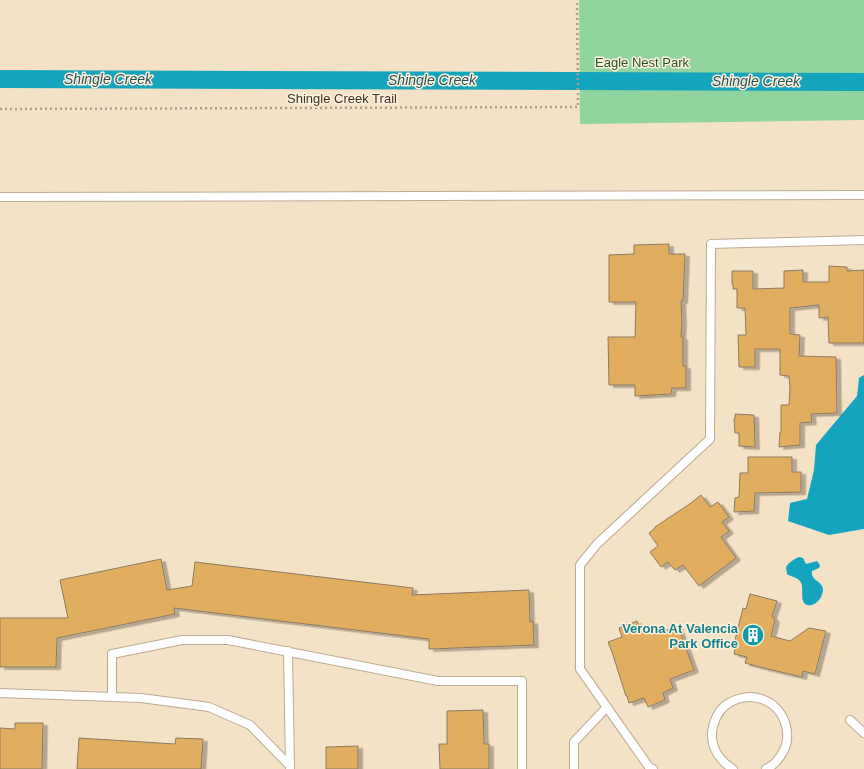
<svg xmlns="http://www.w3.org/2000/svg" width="864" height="769" font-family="Arial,sans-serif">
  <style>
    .green { fill: #90d59f }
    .water { fill: #15a4be }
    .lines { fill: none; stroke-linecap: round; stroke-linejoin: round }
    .canal { stroke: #15a4be; stroke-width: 18 }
    .building { fill: #e1ae5f; stroke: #8b7a62; filter: url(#shadow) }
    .lane-casing { stroke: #bcaa91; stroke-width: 10 }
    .path { stroke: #ac9e8a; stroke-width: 2.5; stroke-dasharray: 2 3; stroke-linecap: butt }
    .lane { stroke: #fff; stroke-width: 8 }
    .labels { text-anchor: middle; stroke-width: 3; stroke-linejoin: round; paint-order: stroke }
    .park-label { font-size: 13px; fill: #215730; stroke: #fff0da }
    .street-label { font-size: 13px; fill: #3b342a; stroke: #fff0da }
    .culture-label { font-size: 13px; font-weight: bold; fill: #0d838f; stroke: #fff0da; text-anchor: end }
    .water-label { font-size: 14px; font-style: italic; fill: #1d525d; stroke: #fff0da }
  </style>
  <defs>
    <filter id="shadow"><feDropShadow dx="4.5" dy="2.5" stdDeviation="0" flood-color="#0004"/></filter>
  </defs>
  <rect width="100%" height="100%" fill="#f4e2c7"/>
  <!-- green -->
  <path class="green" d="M579 0H864V120L580 124Z"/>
  <!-- water -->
  <path class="water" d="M864 375V529L829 535 788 521 790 503 807 499 814 470 816 445 857 396 859 378Z
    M799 557 803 558 806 564 817 561 820 565 819 568 812 571C810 581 824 581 823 591 822 594 821 598 819 600 817 602 815 604 812 605 796 607 806 588 800 581 797 577 791 577 787 574L786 567C789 562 794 559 799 557Z"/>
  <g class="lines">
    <!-- canal -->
    <path class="canal" d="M0 79 864 82"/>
  </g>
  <!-- building -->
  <path class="building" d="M669 244V254H685L683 301H681L682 322 681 337H683V366H686V388H672L671 394 635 396V385H609L608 337H635L636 302H609V255L634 254V245Z
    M829 266 847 267V271L864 270V343H829L828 317 819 318V305L790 308V334L800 335 799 356 836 357 837 413 811 414 812 422 800 423V445L779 447 780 432H781V405H789L790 389 789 376 780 375V349H755V367H739L738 335H746L745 308H737V289H733V284H732V271H753V289L784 288V271L803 270V282H829Z
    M735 414 754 415 755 447 739 446V433H735L734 419H735Z
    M748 457H792V472H801V492L755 493 754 511 734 512 735 498 739 497 740 473H748Z
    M701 495 710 507 718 502 729 517 722 522 729 531 721 537 736 558 699 586 683 565 675 570 668 562 661 567 650 552 658 546 649 533 655 528V527L691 503Z
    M161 559 167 590 192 586 195 562 413 588 412 595 529 590 530 622 533 621 534 645 429 649V639L174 608 175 614 57 638 56 667H0V618H68L60 580Z
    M750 594 777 601 772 616 775 620 771 636 790 641 809 628 826 631 815 674 803 671 802 677 768 669 745 663 747 657 734 654 737 641 735 640 743 608 746 609Z
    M637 621 640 629 651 626 654 635 678 626 694 670 670 679 673 688 663 693 665 700 648 707 644 698 629 703 627 696H626L612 652 608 642 622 637 619 628Z
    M483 710 484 744H489V769H440L439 744H447V711Z
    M15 723H43L42 769H0V728L15 729Z
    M79 738 175 744 176 738 203 739 201 769H77Z
    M358 746V769H326V747Z"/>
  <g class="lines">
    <!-- lane casing -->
    <g class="lane-casing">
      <path id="lane" d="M0 197 864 195
        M288 651 290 768
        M0 693 141 698 209 707 250 725 290 766
        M112 697V654L182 640H228L438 681H522V769
        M850 720 864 733
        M574 769V742L607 707
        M653 769 649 767 580 669V565L597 544 710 439 711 244 864 240
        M733 769C719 760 711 749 712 732 713 722 718 711 726 705 748 689 779 698 786 726 788 734 788 742 784 750 780 758 775 765 766 769"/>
    </g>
    <!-- path -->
    <path class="path" d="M0 109 578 107 577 0"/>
    <!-- lane -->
    <use href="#lane" class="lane"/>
  </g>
  <!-- icons -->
  <defs>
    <g id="building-disc" transform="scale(1.15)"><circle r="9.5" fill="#0f9aa8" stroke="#fff0da"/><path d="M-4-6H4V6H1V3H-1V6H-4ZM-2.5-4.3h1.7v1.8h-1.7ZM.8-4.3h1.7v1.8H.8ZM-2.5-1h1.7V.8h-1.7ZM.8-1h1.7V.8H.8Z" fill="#fff"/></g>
  </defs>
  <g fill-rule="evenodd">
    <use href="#building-disc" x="753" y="635"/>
  </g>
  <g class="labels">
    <!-- park labels -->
    <g class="park-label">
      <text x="642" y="67">Eagle Nest Park</text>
    </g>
    <!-- street labels -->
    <g class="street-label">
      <text x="342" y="103">Shingle Creek Trail</text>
    </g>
    <!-- culture labels -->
    <g class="culture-label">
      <text x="738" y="633">Verona At Valencia<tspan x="738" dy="15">Park Office</tspan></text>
    </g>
    <!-- water labels -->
    <g class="water-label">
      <text x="108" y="84">Shingle Creek</text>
      <text x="432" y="85">Shingle Creek</text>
      <text x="756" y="86">Shingle Creek</text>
    </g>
  </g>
</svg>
